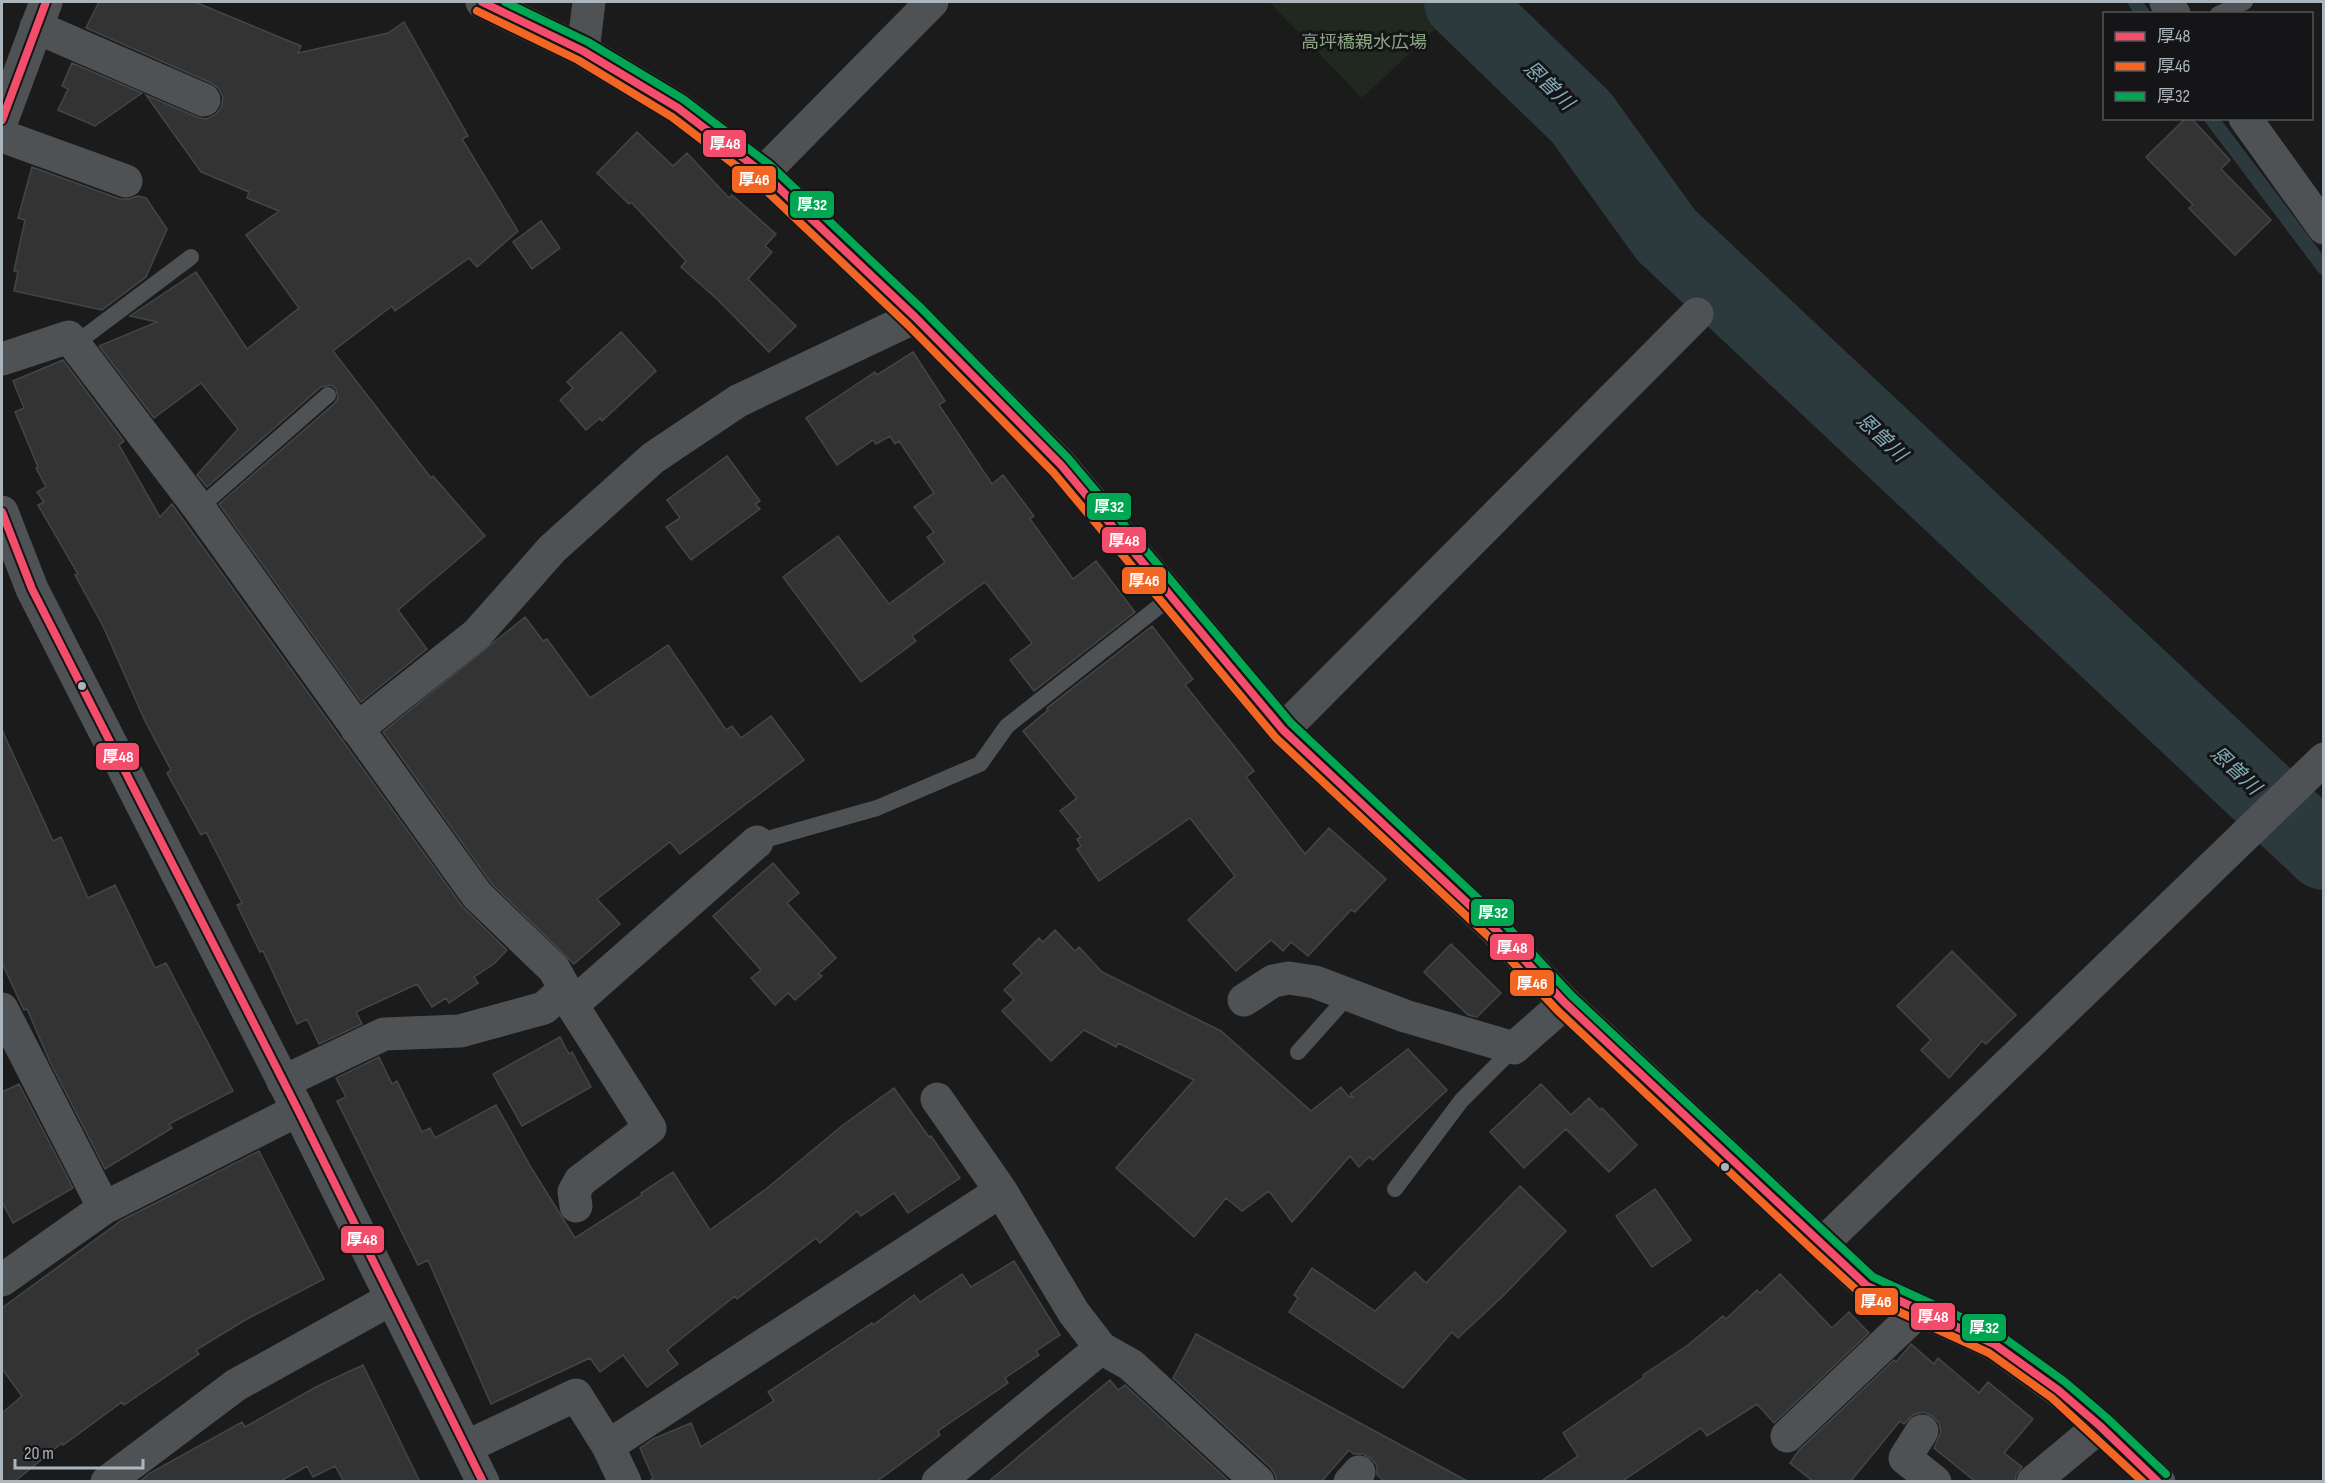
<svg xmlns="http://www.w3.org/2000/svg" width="2325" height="1483" font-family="'Sofia Sans Condensed','Noto Sans JP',sans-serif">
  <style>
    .green { fill: #212820 }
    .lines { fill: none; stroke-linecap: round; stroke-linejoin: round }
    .stream { stroke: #2d3a3d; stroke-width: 14 }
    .river { stroke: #2d3a3d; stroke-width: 76 }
    .building { fill: #333; stroke: #434647; stroke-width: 1.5 }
    .service { stroke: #4f5254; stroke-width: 16 }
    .minor { stroke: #4f5254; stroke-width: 33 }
    .tertiary { stroke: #4f5254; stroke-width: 33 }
    .bus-1-casing { stroke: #151517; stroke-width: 12 }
    .bus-2-casing { stroke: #151517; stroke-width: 12 }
    .bus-3-casing { stroke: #151517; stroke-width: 12 }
    .bus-1 { stroke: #f44d6c; stroke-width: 8 }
    .bus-2 { stroke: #f26522; stroke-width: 8 }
    .bus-3 { stroke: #00a651; stroke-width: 8 }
    .bus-dot { fill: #acb5bb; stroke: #151517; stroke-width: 2 }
    .labels { text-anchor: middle; stroke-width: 6; stroke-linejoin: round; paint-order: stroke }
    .park-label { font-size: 18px; fill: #8aa683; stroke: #151517 }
    .water-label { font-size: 20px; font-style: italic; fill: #84abb6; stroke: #151517 }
    .line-badge { stroke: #151517; stroke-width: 2 }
    .badge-label { font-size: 16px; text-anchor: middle; font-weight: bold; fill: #fff }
  </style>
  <rect width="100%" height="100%" fill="#1b1b1b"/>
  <!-- green -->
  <path class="green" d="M1269 2H1464L1362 98Z"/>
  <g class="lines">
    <!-- stream -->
    <path class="stream" d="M2135 2 2143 14
      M2211 118 2324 268"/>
    <!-- river -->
    <path class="river" d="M1462 2 1581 117 1666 235 2324 852"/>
  </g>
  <!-- building -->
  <path class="building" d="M99 2H195L301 46 298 53 388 33 404 22 468 136 462 139 518 231 477 267 469 258 395 311 392 306 333 351 431 478 433 476 485 536 398 610 427 649 361 702 219 504 335 403 338 398 336 389 331 385 321 387 207 487 197 475 238 429 201 383 154 418 99 346 157 322 130 316 196 272 247 349 299 308 246 235 279 211 247 198 249 192 201 172 146 95 197 117 206 119 215 115 221 108 223 98 219 89 211 83 86 28Z
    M72 63 142 93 95 126 58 110 68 89 62 86Z
    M2186 118H2191L2230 160 2221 169 2271 220 2235 255 2189 208 2193 205 2146 157Z
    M637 132 673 166 687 153 729 198 732 195 776 234 765 246 772 252 748 279 796 326 769 352 718 300 681 267 686 261 631 202 629 204 597 173Z
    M32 167 120 199H129L138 196 146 198 167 229 146 277 102 310 14 291 18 272 14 271 25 220 18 218Z
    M541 221 560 248 532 269 513 242Z
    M621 332 656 371 602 421 600 418 586 430 560 400 573 388 567 382Z
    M913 352 945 401 939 405 992 484 1003 475 1034 516 1030 519 1073 579 1096 561 1135 612 1034 691 1010 660 1032 643 985 582 912 636 916 641 861 682 783 577 838 536 889 604 945 562 927 537 934 532 914 507 934 493 899 441 895 444 890 436 876 444 873 440 837 465 806 418 875 372 877 375Z
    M63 360 124 441 119 445 160 517 172 504 462 906 507 950 495 963 474 977 478 983 449 1003 446 998 432 1007 417 984 356 1012 362 1024 319 1044 307 1019 297 1024 263 951 260 952 237 905 242 903 206 832 201 835 167 773 171 770 145 721 103 626 75 575 78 574 38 505 44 502 37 492 46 487 36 468 38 467 15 412 24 408 13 381Z
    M727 456 760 501 755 504 760 509 691 560 666 527 680 518 667 500Z
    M525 617 543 641 547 639 590 698 668 645 726 730 732 726 741 738 771 716 804 760 680 854 670 842 597 899 620 924 574 964 491 883 383 732Z
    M1152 626 1193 679 1185 685 1254 771 1246 777 1305 854 1329 828 1386 879 1355 912 1351 910 1308 956 1291 942 1283 951 1271 940 1236 971 1188 920 1235 876 1190 818 1099 881 1077 849 1081 846 1077 839 1081 837 1060 811 1077 798 1023 731 1048 710 1047 708Z
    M2 730 53 841 61 837 88 898 115 885 155 968 166 963 233 1091 169 1124 172 1128 105 1169 50 1062 27 1009 24 1010 2 963Z
    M773 863 799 893 787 903 836 958 818 974 822 976 795 1000 788 993 775 1005 751 978 761 970 713 916Z
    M1055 930 1075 951 1079 947 1102 972 1221 1031 1311 1111 1341 1087 1348 1096 1354 1098 1350 1094 1408 1049 1447 1090 1373 1160 1369 1157 1359 1167 1350 1156 1292 1222 1269 1191 1242 1211 1226 1198 1194 1237 1116 1168 1194 1080 1118 1043 1116 1047 1084 1030 1051 1061 1002 1011 1014 1000 1004 990 1022 973 1013 964 1039 938 1043 942Z
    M1451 944 1501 993 1477 1017 1468 1015 1424 972Z
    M1952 951 2016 1015 1986 1044 1982 1041 1949 1078 1921 1050 1931 1040 1897 1006Z
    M560 1037 569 1054 572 1052 591 1087 522 1126 493 1074Z
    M379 1057 392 1084 397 1081 422 1132 430 1128 435 1138 496 1105 532 1169 575 1238 642 1195 641 1193 673 1172 710 1230 766 1189 843 1125 894 1088 929 1137 931 1136 960 1178 908 1213 894 1193 861 1216 857 1211 820 1243 816 1238 737 1299 735 1296 667 1350 678 1364 647 1387 623 1355 600 1372 590 1358 491 1404 428 1260 418 1265 337 1101 346 1097 336 1078Z
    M19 1084 73 1188 13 1223 2 1202V1092Z
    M1541 1084 1571 1115 1589 1098 1600 1110 1602 1108 1637 1145 1609 1172 1566 1129 1524 1168 1490 1132Z
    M259 1151 324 1279 245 1320 196 1350 199 1354 124 1405 122 1402 63 1445 62 1443 14 1482H2V1413L22 1396 2 1369V1308L122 1220Z
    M1520 1186 1566 1231 1503 1296 1458 1338 1452 1332 1403 1388 1289 1312 1298 1298 1294 1295 1312 1268 1375 1311 1415 1272 1426 1283Z
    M1655 1189 1691 1240 1652 1267 1616 1216Z
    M1014 1261 1060 1335 1036 1351 1039 1355 1005 1378 1008 1383 938 1431 940 1435 876 1482H648L653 1478 640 1448 653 1439 691 1423 701 1447 774 1401 768 1392 872 1323 873 1325 914 1295 920 1302 962 1274 971 1287Z
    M1780 1274 1832 1328 1849 1312 1869 1333 1774 1423 1757 1404 1707 1436 1701 1428 1621 1482H1540L1578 1456 1563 1433 1644 1377 1643 1375 1688 1345 1723 1316 1726 1319 1757 1290 1760 1293Z
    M1196 1334 1369 1428 1469 1482H1385L1377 1475V1466L1372 1459 1363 1454H1354L1349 1450 1321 1482H1276V1476L1271 1468 1173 1378Z
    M1911 1344 1934 1364 1938 1358 1979 1393 1988 1382 2033 1419 2004 1453 2022 1467 2016 1475 2015 1482H1976L1934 1448 1941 1432 1939 1423 1932 1416 1923 1412 1913 1415 1904 1424 1900 1421 1850 1482H1814L1790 1463 1799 1450 1894 1360 1896 1362Z
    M363 1365 420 1482H344L335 1466 313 1477 307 1466 279 1482H139L150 1473 242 1422 245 1427 318 1386Z
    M1110 1380 1118 1390 1125 1385 1230 1482H988Z"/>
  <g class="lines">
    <!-- service -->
    <path class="service" d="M2218 14 2245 2
      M75 344 191 257
      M199 508 328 395
      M757 842 877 808 980 764 1007 726 1171 597
      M1298 1052 1348 996
      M1395 1189 1461 1101 1514 1048"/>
    <!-- minor -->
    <path class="minor" d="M36 27 204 100
      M583 51 589 2
      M2 136 126 181
      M763 173 932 2
      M2 359 69 337 199 508 477 895 554 969 565 989 544 1008 460 1031 384 1034 283 1082
      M357 729 477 634 552 549 653 458 738 401 915 317
      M1283 730 1697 314
      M565 989 572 1005 650 1128 580 1181 574 1192 576 1206
      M1244 1000 1273 981 1289 978 1315 982 1405 1016 1514 1048 1565 1003
      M572 1005 757 842
      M2 1009 104 1208
      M937 1099 1001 1191 1074 1313 1101 1348 1131 1365 1258 1482
      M2 1280 104 1208 298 1110
      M1922 1431 1905 1458 1935 1482
      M1787 1436 1920 1310
      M608 1446 1001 1191
      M466 1447 576 1395 608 1446 625 1482
      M107 1482 236 1385 391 1299
      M938 1482 1101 1348
      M1350 1482 1359 1472
      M2033 1482 2100 1426"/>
    <!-- tertiary -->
    <path class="tertiary" d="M482 2 583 51 678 108 763 173 915 317 1061 465 1283 730 1496 930 1565 1003 1822 1244 1867 1286 1994 1344 2058 1390 2100 1426 2159 1482
      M2166 2 2174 14
      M2245 118 2324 228
      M2 120 46 2
      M2 512 32 589 298 1110 483 1482
      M1822 1244 2324 759"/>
    <!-- bus-1 casing -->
    <g class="bus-1-casing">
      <path id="bus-1" d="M482 2 583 51 678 108 763 173 915 317 1061 465 1283 730 1496 930 1565 1003 1822 1244 1867 1286 1994 1344 2058 1390 2100 1426 2158 1482
        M2 120 46 2
        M2 512 32 589 298 1110 483 1482"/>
    </g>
    <!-- bus-2 casing -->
    <g class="bus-2-casing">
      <path id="bus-2" d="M477 11 578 60 672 117 756 181 908 325 1053 472 1276 738 1489 937 1558 1011 1815 1252 1862 1295 1989 1353 2052 1398 2143 1482"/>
    </g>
    <!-- bus-3 casing -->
    <g class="bus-3-casing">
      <path id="bus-3" d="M505 2 588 42 683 99 770 165 922 309 1068 458 1291 723 1503 922 1572 996 1829 1236 1873 1277 2000 1335 2065 1382 2107 1418 2166 1474"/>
    </g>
    <!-- bus-1 -->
    <use href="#bus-1" class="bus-1"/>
    <!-- bus-2 -->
    <use href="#bus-2" class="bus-2"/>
    <!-- bus-3 -->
    <use href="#bus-3" class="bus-3"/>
  </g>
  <!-- markers -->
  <g class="bus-dot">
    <circle cx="82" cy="686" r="5"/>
    <circle cx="1725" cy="1167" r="5"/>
  </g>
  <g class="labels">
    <!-- park labels -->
    <g class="park-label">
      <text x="1364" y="48">高坪橋親水広場</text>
    </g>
    <!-- water labels -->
    <g class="water-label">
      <text transform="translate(1549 85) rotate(44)" y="7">恩曽川</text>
      <text transform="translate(1882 437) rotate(43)" y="7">恩曽川</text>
      <text transform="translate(2236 770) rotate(43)" y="7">恩曽川</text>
    </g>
  </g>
  <g class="line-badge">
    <rect x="702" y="129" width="45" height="29" rx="6" fill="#f44d6c"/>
    <rect x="731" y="165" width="46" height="29" rx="6" fill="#f26522"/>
    <rect x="789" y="190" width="46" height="29" rx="6" fill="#00a651"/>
    <rect x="1086" y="492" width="46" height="29" rx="6" fill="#00a651"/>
    <rect x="1101" y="526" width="46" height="28" rx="6" fill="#f44d6c"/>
    <rect x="1121" y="566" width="46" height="29" rx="6" fill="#f26522"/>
    <rect x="95" y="742" width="45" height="29" rx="6" fill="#f44d6c"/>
    <rect x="1470" y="898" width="45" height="29" rx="6" fill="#00a651"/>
    <rect x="1489" y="933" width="46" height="28" rx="6" fill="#f44d6c"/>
    <rect x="1509" y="969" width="46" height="28" rx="6" fill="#f26522"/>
    <rect x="340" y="1225" width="45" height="29" rx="6" fill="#f44d6c"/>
    <rect x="1854" y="1287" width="45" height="29" rx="6" fill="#f26522"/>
    <rect x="1910" y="1302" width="46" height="29" rx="6" fill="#f44d6c"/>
    <rect x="1961" y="1313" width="46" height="29" rx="6" fill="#00a651"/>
  </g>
  <g class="badge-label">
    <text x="725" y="149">厚48</text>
    <text x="754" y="185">厚46</text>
    <text x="812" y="210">厚32</text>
    <text x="1109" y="512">厚32</text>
    <text x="1124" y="546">厚48</text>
    <text x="1144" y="586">厚46</text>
    <text x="118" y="762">厚48</text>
    <text x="1493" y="918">厚32</text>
    <text x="1512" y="953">厚48</text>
    <text x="1532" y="989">厚46</text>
    <text x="362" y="1245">厚48</text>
    <text x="1876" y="1307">厚46</text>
    <text x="1933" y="1322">厚48</text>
    <text x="1984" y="1333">厚32</text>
  </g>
  <!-- border -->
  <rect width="2325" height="1483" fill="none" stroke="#acb5bb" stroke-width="6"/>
  <!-- legend -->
  <rect x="2103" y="12" width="210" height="108" fill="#151517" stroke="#515559" stroke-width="1.5"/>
  <rect x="2115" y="32" width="30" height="9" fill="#f44d6c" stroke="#515559" stroke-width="1.5"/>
  <text x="2157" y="42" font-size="18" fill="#acb5bb">厚48</text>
  <rect x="2115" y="62" width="30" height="9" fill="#f26522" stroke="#515559" stroke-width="1.5"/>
  <text x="2157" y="72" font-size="18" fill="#acb5bb">厚46</text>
  <rect x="2115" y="92" width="30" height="9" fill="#00a651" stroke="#515559" stroke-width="1.5"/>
  <text x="2157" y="102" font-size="18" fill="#acb5bb">厚32</text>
  <!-- scale -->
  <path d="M15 1459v9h128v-9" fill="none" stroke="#acb5bb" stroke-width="3"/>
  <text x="24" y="1459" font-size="18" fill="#acb5bb" stroke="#151517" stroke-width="4.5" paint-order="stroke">20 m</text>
</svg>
